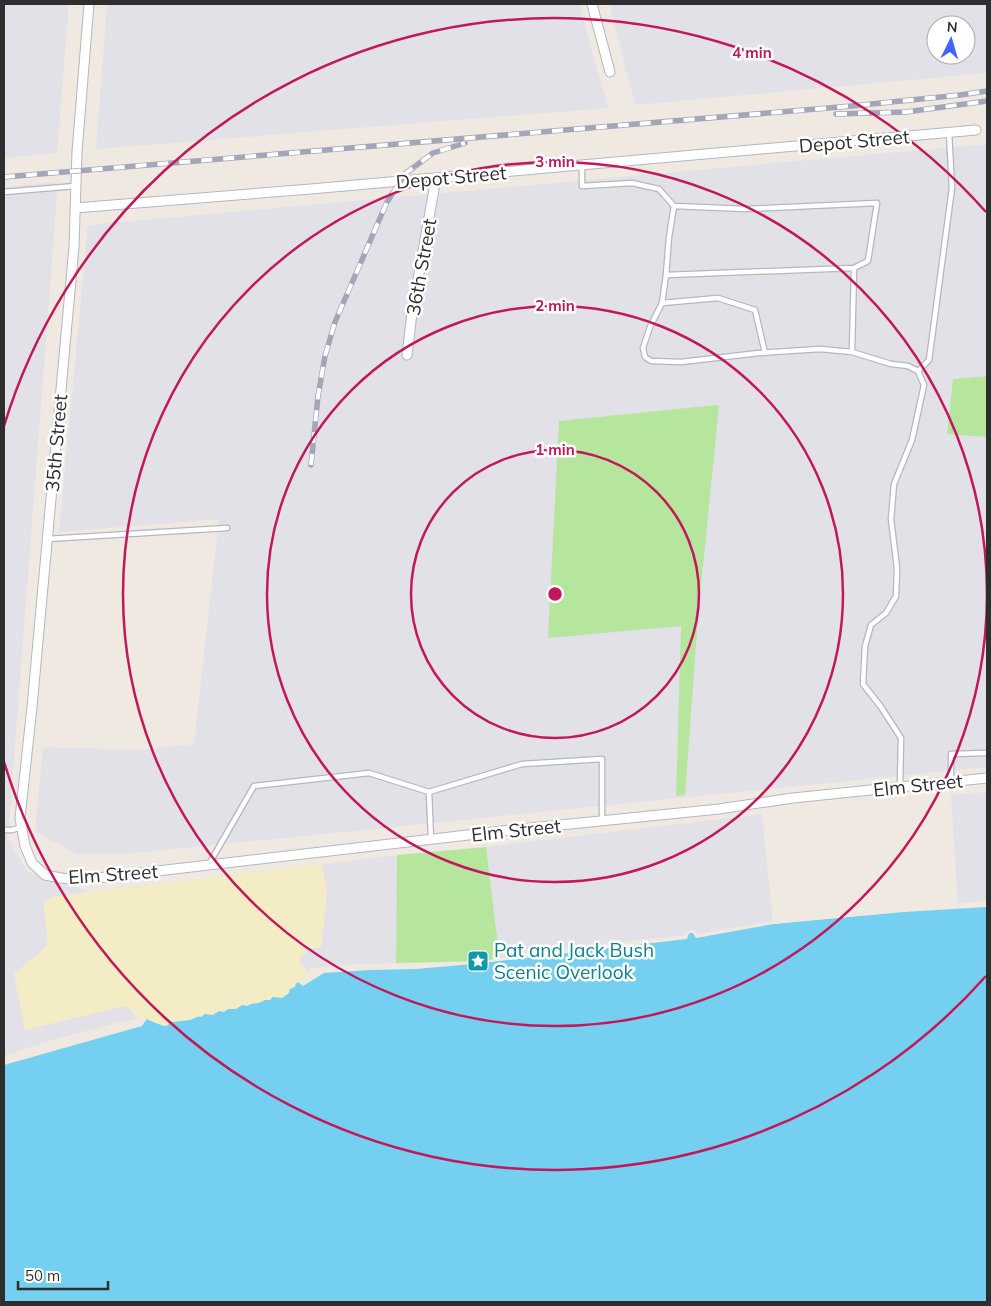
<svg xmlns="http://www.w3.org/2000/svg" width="991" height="1306" font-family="Mulish,sans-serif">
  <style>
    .industrial { fill: #e3e1e8; fill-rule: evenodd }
    .green { fill: #b6e59e }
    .sand { fill: #f3ecc5 }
    .water { fill: #75cff0 }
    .pier { fill: #efe9e1 }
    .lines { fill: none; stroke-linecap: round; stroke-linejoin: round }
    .service-casing { stroke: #b4b7c1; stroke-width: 7 }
    .minor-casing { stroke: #b4b7c1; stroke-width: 11 }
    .service { stroke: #fff; stroke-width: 4.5 }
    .minor { stroke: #fff; stroke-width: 9 }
    .rail-casing { stroke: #a3a6b8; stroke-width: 5.5 }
    .rail { stroke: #fff; stroke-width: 4; stroke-dasharray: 11; stroke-linecap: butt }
    .ring { fill: none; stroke: #c2185b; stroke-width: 2.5 }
    .labels { text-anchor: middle; stroke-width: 5; stroke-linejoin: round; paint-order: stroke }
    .street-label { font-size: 19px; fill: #2e2e2e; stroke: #fff }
    .culture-label { font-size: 19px; fill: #0d838f; stroke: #fff; text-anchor: start }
    .centre { fill: #c2185b; stroke: #fff; stroke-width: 2.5 }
    .ring-label { font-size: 15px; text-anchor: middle; font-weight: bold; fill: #c2185b; stroke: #fff; stroke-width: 5; stroke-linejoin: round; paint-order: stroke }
  </style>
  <rect width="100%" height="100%" fill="#efe9e1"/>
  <!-- industrial -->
  <path class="industrial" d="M4 4H69L57 153 4 158Z
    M107 4H579L608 108 96 149Z
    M609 4H987V73L635 105ZM936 25H966V55H936Z
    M987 144V376L953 379 947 434 987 437V767L135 853 76 854 35 831 43 747 137 750 194 744 219 519 59 532 88 225Z
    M58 182 8 838 16 853 28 872 91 892 397 855 396 966 303 980 4 1058V187Z
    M987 792V903L958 907 951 795Z
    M762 814 773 924 688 937 567 950 500 961 486 847Z"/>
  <!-- green -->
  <path class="green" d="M987 376V437L947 434 953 379Z
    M716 405 719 406 699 606 685 795 676 796 681 626 548 638 559 421Z
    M486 847 500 961 470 964 396 966 397 855Z"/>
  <!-- sand -->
  <path class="sand" d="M322 864 327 893 321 948H308L300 958V963L306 969C306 972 306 977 303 980 302 982 283 998 282 998 279 999 276 998 273 997L270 1000H265L259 1004 251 1003 247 1006 242 1005 236 1009H228C223 1013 212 1016 205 1014L201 1017C195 1016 195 1019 190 1020 185 1021 178 1021 173 1022 170 1023 168 1025 166 1026 163 1026 160 1024 157 1023 151 1020 144 1019 136 1017L132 1011 124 1006 25 1030 14 974 48 945 44 904 52 897 91 892Z"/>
  <!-- water -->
  <path class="water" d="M987 903V1302H4V1058L117 1025 147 1019C150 1021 162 1026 166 1026 168 1025 170 1023 173 1022 178 1021 185 1021 190 1020 195 1019 195 1016 201 1017L205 1014 213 1015 219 1011 224 1012 228 1009H236L242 1005 247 1006C253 1002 257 1005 265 1000H270L273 997 282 998 289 993 290 989 295 987 296 983C303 983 308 975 312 970L482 963 567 950 687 937 689 933H693L695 936 773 924Z"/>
  <!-- pier -->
  <path class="pier" d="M987 900V907L904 912 773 924 696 938 693 933H689L687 939 473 964 416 969 370 970 324 973 303 986 299 983 303 980 306 974 312 968 359 964 482 961 567 948 686 935V932L688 931 694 930 697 934 773 921 958 904Z
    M139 1018 147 1019 142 1026 4 1065V1056L51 1040 117 1023Z"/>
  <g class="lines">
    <!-- service casing -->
    <g class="service-casing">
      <path id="service" d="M582 165V186L632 183 659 189 674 206 669 237 666 275 662 303 650 327 643 348 645 357 651 361 681 362 759 353 820 349 852 352 891 364 908 366 918 371 924 385 912 440 894 484 891 519 897 568 896 596 886 613 871 625 865 646 863 684 881 707 901 738 900 787
        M4 192 75 186
        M674 206 746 209 877 203 868 261 854 268
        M666 275 854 268 852 352
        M662 303 718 298 755 310 765 353
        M918 371 929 360 952 188 949 132
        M47 539 227 528
        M951 781V754L987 753
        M429 792 431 839
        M4 830H12L22 827
        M209 864 254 786 369 773 429 792 522 764 602 759V821"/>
    </g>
    <!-- minor casing -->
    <g class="minor-casing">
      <path id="minor" d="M89 4 77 152 74 247 32 707 20 818 25 846 32 863 45 875 61 878 80 880 511 830 719 809 793 798 987 778
        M592 4 610 72
        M75 208 311 189 976 130
        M407 355 412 313 436 178"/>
    </g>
    <!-- service -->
    <use href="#service" class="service"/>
    <!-- minor -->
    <use href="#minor" class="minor"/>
    <!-- rail casing -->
    <g class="rail-casing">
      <path id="rail" d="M836 114 906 112 987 101
        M4 177 852 106 960 95 987 91
        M311 465 318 396 325 356 335 322 387 202 406 173 433 153 465 143"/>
    </g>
    <!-- rail -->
    <use href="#rail" class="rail"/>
  </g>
  <!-- distance rings -->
  <g class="ring">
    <circle cx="555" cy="594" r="144"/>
    <circle cx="555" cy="594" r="288"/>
    <circle cx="555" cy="594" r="432"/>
    <path d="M986 976A576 576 0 0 1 4 762M4 426A576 576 0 0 1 986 212"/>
  </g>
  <!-- icons -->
  <defs>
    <g id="sight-square" transform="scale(1.125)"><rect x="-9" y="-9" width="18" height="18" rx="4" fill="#0f9aa8" stroke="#fff"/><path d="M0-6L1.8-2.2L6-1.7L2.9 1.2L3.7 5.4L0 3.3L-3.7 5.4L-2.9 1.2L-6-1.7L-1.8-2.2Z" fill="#fff"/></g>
  </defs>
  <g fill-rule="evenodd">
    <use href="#sight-square" x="478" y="961"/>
  </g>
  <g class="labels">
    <!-- street labels -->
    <g class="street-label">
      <text transform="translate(854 141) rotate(-5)" y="7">Depot Street</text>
      <text transform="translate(451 177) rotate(-5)" y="7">Depot Street</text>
      <text transform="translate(421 267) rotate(-80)" y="7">36th Street</text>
      <text transform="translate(56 443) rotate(-85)" y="7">35th Street</text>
      <text transform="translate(918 785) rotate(-6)" y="7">Elm Street</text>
      <text transform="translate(516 830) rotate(-6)" y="7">Elm Street</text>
      <text transform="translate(113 874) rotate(-4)" y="7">Elm Street</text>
    </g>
    <!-- culture labels -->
    <g class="culture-label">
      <text x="494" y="957">Pat and Jack Bush<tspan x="494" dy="22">Scenic Overlook</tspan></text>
    </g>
  </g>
  <circle cx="555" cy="594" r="8" class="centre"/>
  <g class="ring-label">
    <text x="752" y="58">4 min</text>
    <text x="555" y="167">3 min</text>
    <text x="555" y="311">2 min</text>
    <text x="555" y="455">1 min</text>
  </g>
  <!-- border -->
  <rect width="991" height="1306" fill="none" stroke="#2e2e2e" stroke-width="10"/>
  <!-- north arrow -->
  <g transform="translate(951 40) rotate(5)"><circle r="24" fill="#ffffff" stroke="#ababab"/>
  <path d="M0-4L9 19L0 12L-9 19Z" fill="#4264fb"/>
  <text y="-8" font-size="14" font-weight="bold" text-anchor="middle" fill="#2e2e2e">N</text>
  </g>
  <!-- scale -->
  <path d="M18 1281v8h90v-8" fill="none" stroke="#2e2e2e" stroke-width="2.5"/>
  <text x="25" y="1281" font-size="15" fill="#2e2e2e" stroke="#ffffff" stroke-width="4" paint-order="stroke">50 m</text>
</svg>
